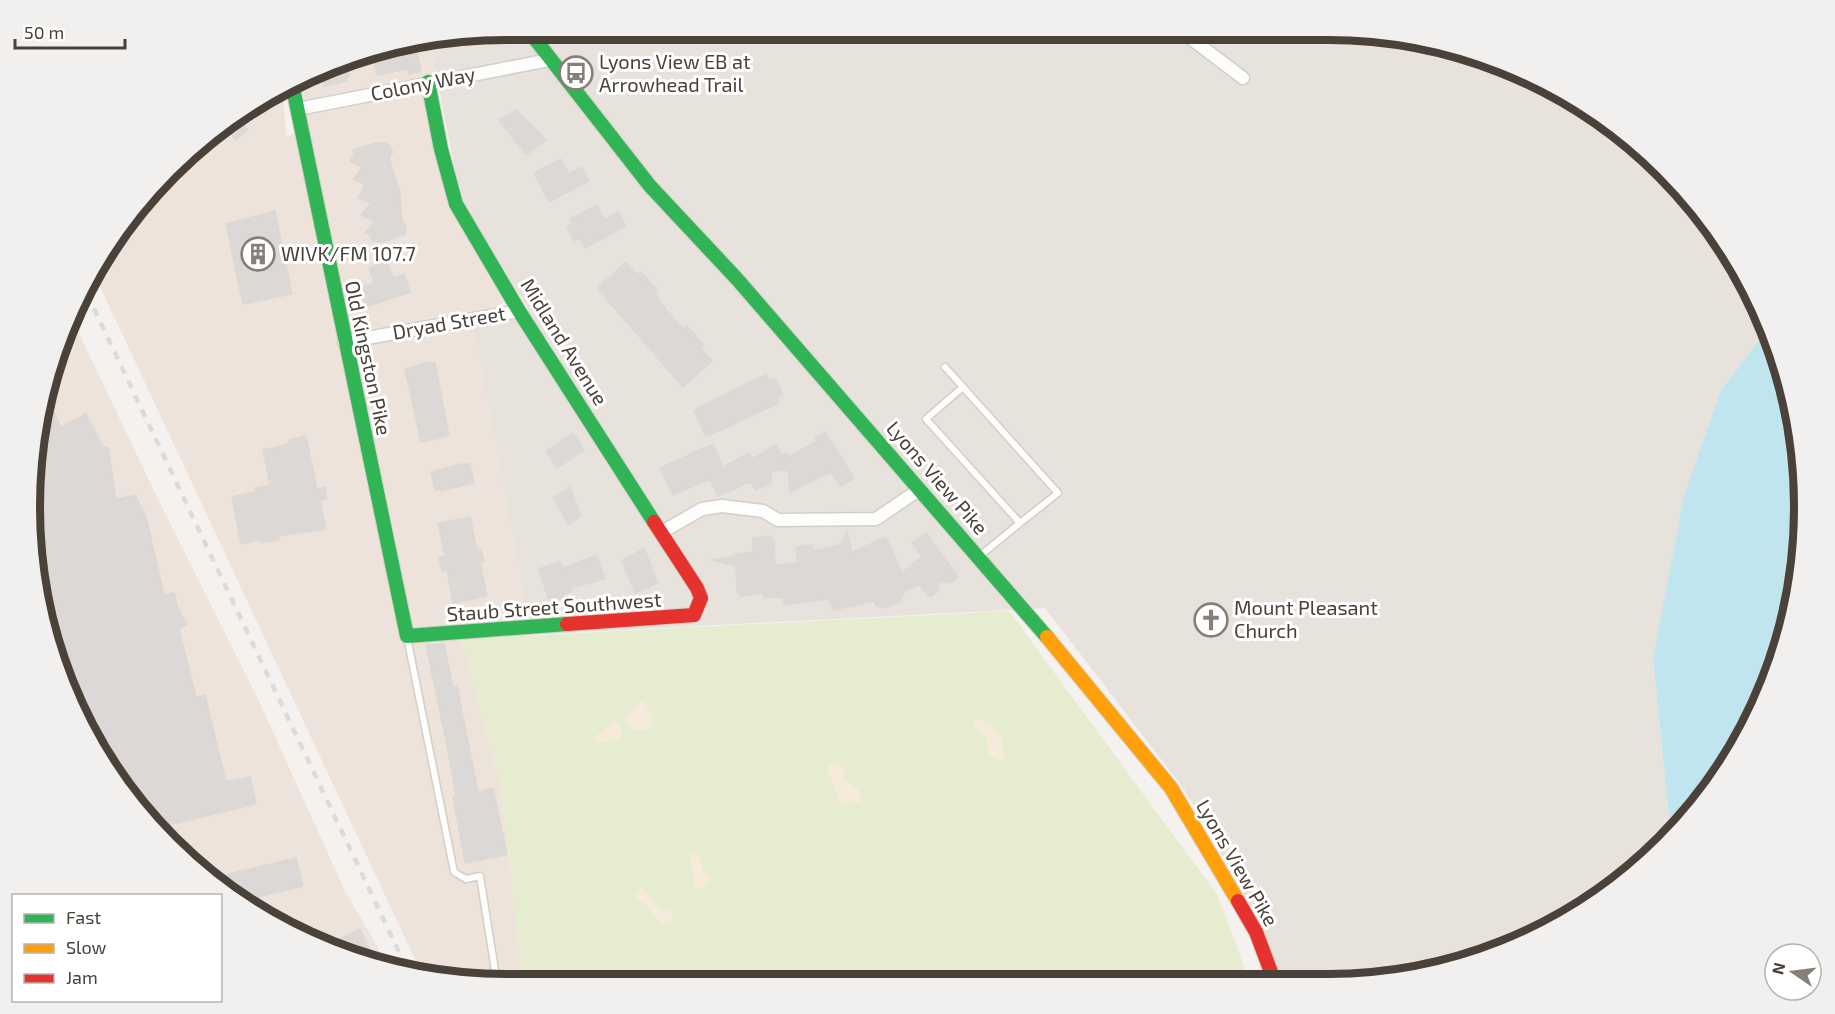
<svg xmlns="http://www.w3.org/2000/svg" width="1835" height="1014" font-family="'Exo 2',sans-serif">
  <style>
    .residential { fill: #e7e2dc }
    .commercial { fill: #eee3db }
    .green { fill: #e6ecd0 }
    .sand { fill: #f6ebda }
    .water { fill: #c1e5ef }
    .building { fill: #dcd8d5; stroke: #dcd8d4; stroke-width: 1.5 }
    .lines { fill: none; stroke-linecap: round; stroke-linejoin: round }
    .lane-casing { stroke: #d2cecb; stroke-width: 9 }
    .street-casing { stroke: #d2cecb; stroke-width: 15 }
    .fast-casing { stroke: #d4cec6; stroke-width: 16 }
    .slow-casing { stroke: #d4cec6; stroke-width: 16 }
    .jam-casing { stroke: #d4cec6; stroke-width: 16 }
    .lane { stroke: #fdfdfc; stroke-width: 6 }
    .street { stroke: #fdfdfc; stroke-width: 12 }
    .fast { stroke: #30b455; stroke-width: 14 }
    .slow { stroke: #ff9f0a; stroke-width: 14 }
    .jam { stroke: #e5322d; stroke-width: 14 }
    .rail { stroke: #dbdbda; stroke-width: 4.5; stroke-dasharray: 8 8; stroke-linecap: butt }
    .labels { text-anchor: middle; stroke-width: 6; stroke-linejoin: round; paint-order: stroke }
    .poi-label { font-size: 20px; fill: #4a4139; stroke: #fff; text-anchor: start }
    .street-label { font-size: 20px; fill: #4a4139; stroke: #fff }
    .rim { fill: none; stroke: #4a4139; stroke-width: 8 }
  </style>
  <rect width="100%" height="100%" fill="#f4f1ee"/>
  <!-- residential -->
  <path class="residential" d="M507 30 1359 31 1452 46 1567 94 1643 149 1707 217 1756 296 1768 329 1721 390 1653 658 1671 837 1593 904 1482 959 1390 980H1280L1228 866 1184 789 1045 608 545 634V625L535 624 527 615 473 327 503 320H516L529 310 467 210 457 180 430 43Z"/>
  <!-- commercial -->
  <path class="commercial" d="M430 43 436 74 419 78 433 141 503 302 493 310 473 315V327L527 615V635L462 639 501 787 523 983H476L421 972 95 276 111 242 217 128 283 93 286 137 309 126 301 83 354 55Z
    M74 323 158 499 259 701 344 889 388 965 354 959 268 920 148 821 66 689 31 538 46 383Z"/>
  <!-- green -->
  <path class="green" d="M1009 611 1218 896 1249 980 523 983 501 787 462 639Z"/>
  <!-- sand -->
  <path class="sand" d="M643 700 655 724 646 730 631 731 624 718Z
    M974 718 992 724 1002 741 1005 760H998L989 755 986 738 973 725Z
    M615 721 622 728 620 739 607 742 595 741 593 738Z
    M838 760 845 773 844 780C852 785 864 789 860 802L844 804 840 802 827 768Z
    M692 853 699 855 704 871 711 878 707 885 696 889 693 886 694 874 689 858Z
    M642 887 662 911H673L670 922 661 923 645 904 636 898 635 893Z"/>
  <!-- water -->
  <path class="water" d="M1768 329 1789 384 1804 476 1801 570 1780 661 1741 746 1671 837 1653 658 1684 496 1721 390Z"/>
  <!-- building -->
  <path class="building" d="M396 48 398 55 417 51 421 71 409 74 407 69 377 75 373 52Z
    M346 60 349 77H346L347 81 324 86 322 72Z
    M516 110 546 140 526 155 499 120Z
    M237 117 248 130 236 140 224 124Z
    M375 143H387L393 152 389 157 400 193 402 220 406 227 405 234 384 242 372 241 371 236 365 233 375 222 361 215 371 203 358 198 365 185 354 179 362 167 350 161 354 155 353 150Z
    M561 159 569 174 582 167 589 181 549 202 534 173Z
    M597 205 604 220 618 212 626 226 585 248 580 238 574 241 567 227 572 224 570 219Z
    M275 211 292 294 243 304 226 224Z
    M387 261 393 278 404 274 410 292 366 307 359 288 374 283 369 268Z
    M626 262 638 275 641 272 658 291 655 294 665 308 683 329 687 326 704 345 701 348 712 361 683 387 597 288Z
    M428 362 435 363 449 436 421 442 405 369Z
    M766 374 769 381 774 378 779 386 782 395 777 398 779 403 706 437 694 410Z
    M45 394 61 427 86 414 103 447 108 448 116 499 135 495 146 517 164 595 174 593 178 609 187 624 179 630 196 697 205 695 226 782 250 777 256 804 156 828 148 821 81 714 34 512Z
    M825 432 854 478 840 487 831 472 790 492 788 470 771 471V482L756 490 751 482 718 496 710 479 673 495 660 468 713 444 723 467 749 453 752 459 776 445 782 456 787 453 789 457 817 441 815 438Z
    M573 433 584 450 557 468 546 451Z
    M306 436 317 489 325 487 327 499 320 501 326 529 278 536 279 540 261 543V540L241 544 232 497 256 492 255 488 270 485 263 450 289 444V440Z
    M461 464H470L474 483 441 491V489L435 490 431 472Z
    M570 487 581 516 569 524 553 498Z
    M470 517 477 550 481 549 484 562H480L487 596 453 603 447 570 442 571 439 557 445 556 438 523Z
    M847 532 852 552 886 537 902 573 922 556 912 543 926 533 958 577 951 582H939L937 592 932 596 927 595 919 584 905 591 900 602 886 608 876 606 874 601 833 610 830 600 826 599 784 605 783 597 765 598 761 593 741 596 737 592 736 566 712 560 735 556V554L753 552V538L770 536 774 539 775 565 798 563 796 547 813 545 814 551 840 545Z
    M644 548 658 583 635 593 622 561Z
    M596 555 605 579 571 588 572 591 563 595 564 597 552 602 548 598 539 569 559 562 563 568Z
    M444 644 453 687 457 686 478 792 493 788 507 855 465 863 453 797 456 796 447 745 426 645Z
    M296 858 303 886 244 900 216 877Z
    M360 929 376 963 354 959 326 946Z"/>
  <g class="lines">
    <!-- lane casing -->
    <g class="lane-casing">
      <path id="lane" d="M945 367 1058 493 1020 523 926 419 963 387
        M981 555 1020 523
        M407 637 454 872 466 879 480 876 497 983"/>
    </g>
    <!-- street casing -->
    <g class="street-casing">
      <path id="street" d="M1181 31 1243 78
        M298 109 549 60
        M344 342 519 311
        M662 532 702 509 722 506 763 511 778 520 876 519 920 489"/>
    </g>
    <!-- fast casing -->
    <g class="fast-casing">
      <path id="fast" d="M528 30 650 186 737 279 1047 637
        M428 82 441 149 456 204 519 311 654 522
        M293 88 407 636 567 624"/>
    </g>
    <!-- slow casing -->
    <g class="slow-casing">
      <path id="slow" d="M1047 637 1171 788 1238 901"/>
    </g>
    <!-- jam casing -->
    <g class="jam-casing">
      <path id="jam" d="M567 624 694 615 701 598 697 588 654 522
        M1238 901 1256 932 1274 980"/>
    </g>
    <!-- lane -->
    <use href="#lane" class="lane"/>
    <!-- street -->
    <use href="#street" class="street"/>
    <!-- fast -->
    <use href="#fast" class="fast"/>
    <!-- slow -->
    <use href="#slow" class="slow"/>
    <!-- jam -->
    <use href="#jam" class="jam"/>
    <!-- rail -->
    <path class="rail" d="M87 294 407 969"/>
  </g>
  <!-- icons -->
  <defs>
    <g id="bus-ring" transform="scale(1.725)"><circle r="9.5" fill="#fff" stroke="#867f78" stroke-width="1.5"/><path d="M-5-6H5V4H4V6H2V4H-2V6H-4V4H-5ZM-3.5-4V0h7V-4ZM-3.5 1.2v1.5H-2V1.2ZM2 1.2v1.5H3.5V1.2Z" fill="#867f78"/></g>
    <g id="building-ring" transform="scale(1.725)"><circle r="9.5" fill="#fff" stroke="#867f78" stroke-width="1.5"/><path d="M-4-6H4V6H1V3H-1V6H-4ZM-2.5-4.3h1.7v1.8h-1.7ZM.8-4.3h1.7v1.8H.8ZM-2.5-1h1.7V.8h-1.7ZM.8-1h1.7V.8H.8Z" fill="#867f78"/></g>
    <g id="church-ring" transform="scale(1.725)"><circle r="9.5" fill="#fff" stroke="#867f78" stroke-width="1.5"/><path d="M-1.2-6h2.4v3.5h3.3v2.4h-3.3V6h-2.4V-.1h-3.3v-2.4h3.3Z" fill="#867f78"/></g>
  </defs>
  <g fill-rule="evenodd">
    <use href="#bus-ring" x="576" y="73"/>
    <use href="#building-ring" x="258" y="254"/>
    <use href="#church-ring" x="1211" y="620"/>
  </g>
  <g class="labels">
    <!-- poi labels -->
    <g class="poi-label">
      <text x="599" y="69">Lyons View EB at<tspan x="599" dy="23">Arrowhead Trail</tspan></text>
      <text x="281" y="261">WIVK/FM 107.7</text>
      <text x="1234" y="615">Mount Pleasant<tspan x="1234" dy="23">Church</tspan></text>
    </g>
    <!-- street labels -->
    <g class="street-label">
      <text transform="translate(423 84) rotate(-11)" y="7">Colony Way</text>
      <text transform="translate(449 323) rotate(-10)" y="7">Dryad Street</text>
      <text transform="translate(564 342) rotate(58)" y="7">Midland Avenue</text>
      <text transform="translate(368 358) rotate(78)" y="7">Old Kingston Pike</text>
      <text transform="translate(937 478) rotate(49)" y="7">Lyons View Pike</text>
      <text transform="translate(554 607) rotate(-4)" y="7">Staub Street Southwest</text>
      <text transform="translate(1237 863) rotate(60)" y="7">Lyons View Pike</text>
    </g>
  </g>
  <!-- crop -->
  <path d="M0 0H1835V1014H0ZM506 40H1328A466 466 0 0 1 1794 506V508A466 466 0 0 1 1328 974H506A466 466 0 0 1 40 508V506A466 466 0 0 1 506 40Z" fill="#f1f0ef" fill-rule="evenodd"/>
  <path class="rim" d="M506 40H1328A466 466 0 0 1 1794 506V508A466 466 0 0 1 1328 974H506A466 466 0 0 1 40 508V506A466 466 0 0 1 506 40Z"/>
  <!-- legend -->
  <rect x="12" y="894" width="210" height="108" fill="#ffffff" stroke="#b7b3b0" stroke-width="1.5"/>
  <rect x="24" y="914" width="30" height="9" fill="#30b455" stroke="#b7b3b0" stroke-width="1.5"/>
  <text x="66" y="924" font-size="18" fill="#4a4139">Fast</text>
  <rect x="24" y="944" width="30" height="9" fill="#ff9f0a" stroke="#b7b3b0" stroke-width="1.5"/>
  <text x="66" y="954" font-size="18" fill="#4a4139">Slow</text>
  <rect x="24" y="974" width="30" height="9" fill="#e5322d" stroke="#b7b3b0" stroke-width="1.5"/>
  <text x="66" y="984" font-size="18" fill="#4a4139">Jam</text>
  <!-- north arrow -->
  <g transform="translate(1793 972) rotate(284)"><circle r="28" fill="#ffffff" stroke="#b7b3b0" stroke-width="1.5"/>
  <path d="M0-4.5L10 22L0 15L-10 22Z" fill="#867f78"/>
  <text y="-9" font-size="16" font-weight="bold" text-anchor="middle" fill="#4a4139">N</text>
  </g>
  <!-- scale -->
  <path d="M15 39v9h110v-9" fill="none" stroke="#4a4139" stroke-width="3"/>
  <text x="24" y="39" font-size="18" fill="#4a4139" stroke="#ffffff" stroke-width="4.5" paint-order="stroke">50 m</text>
</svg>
